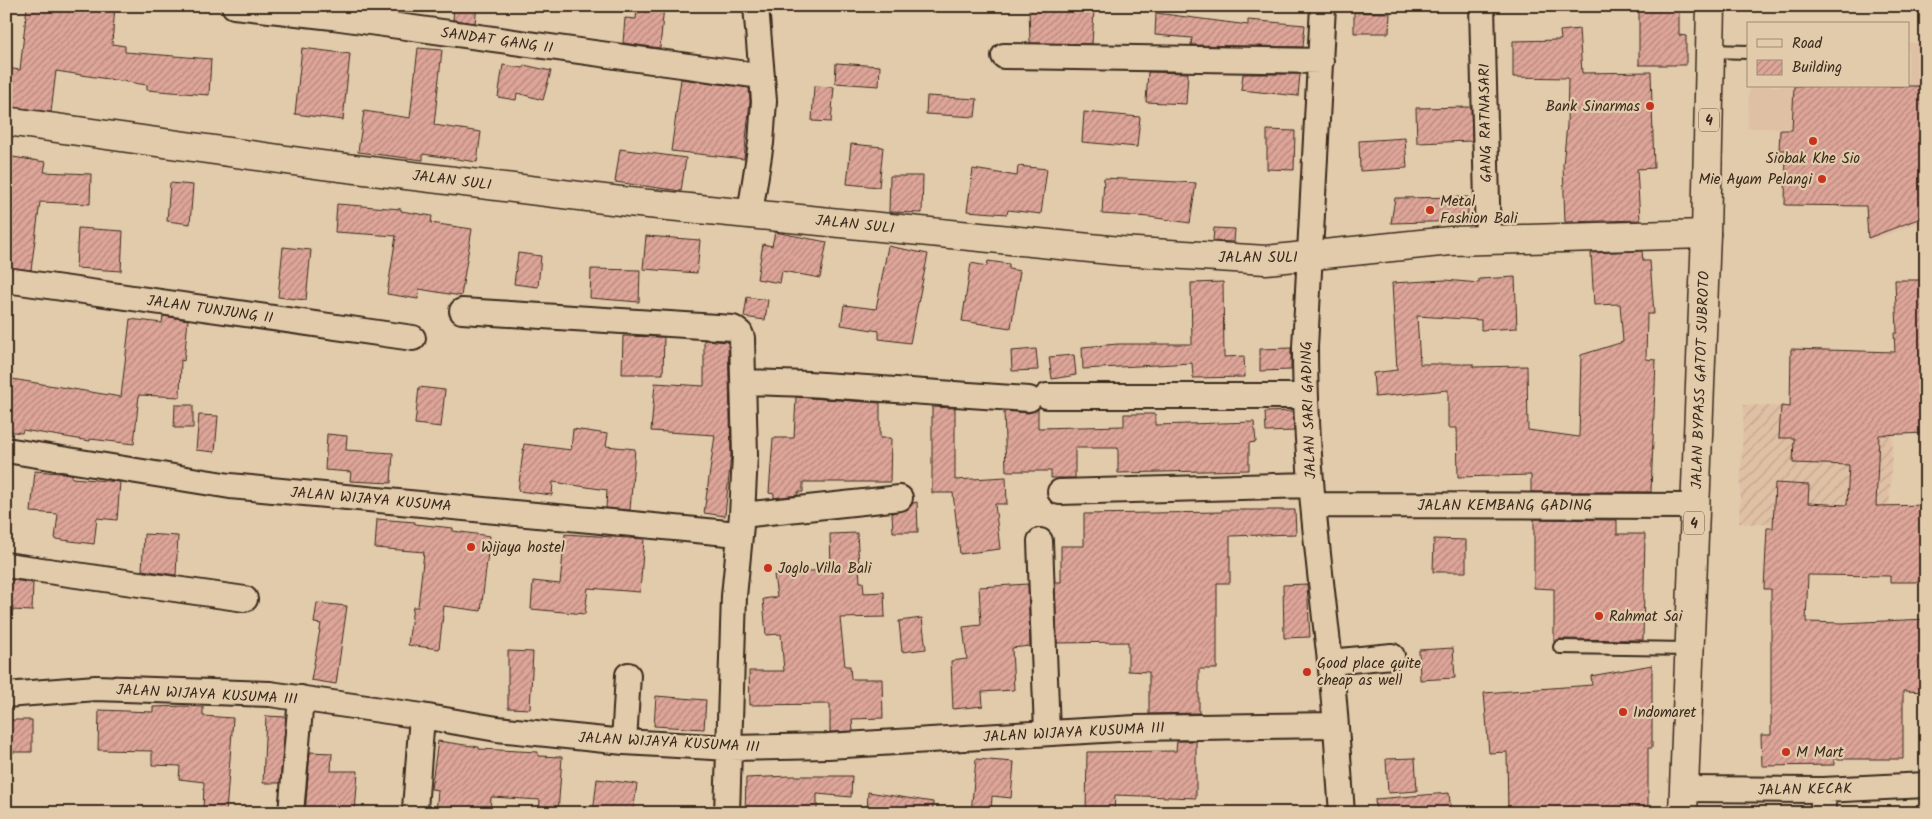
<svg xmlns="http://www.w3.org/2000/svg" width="1932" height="819" font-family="Kalam,sans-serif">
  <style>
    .built { fill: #e0c0a5 }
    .industrial { fill: url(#industrial-furrows) }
    .building { fill: url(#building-hatch); stroke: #3b2a1e }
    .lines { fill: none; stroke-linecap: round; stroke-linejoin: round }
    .lane-casing { stroke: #3b2a1e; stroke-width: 16 }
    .street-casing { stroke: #3b2a1e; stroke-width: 28 }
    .secondary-casing { stroke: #3b2a1e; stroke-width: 31 }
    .highway-casing { stroke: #3b2a1e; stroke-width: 31 }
    .lane { stroke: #e1cbaa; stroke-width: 12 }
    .street { stroke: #e1cbaa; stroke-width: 24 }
    .secondary { stroke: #e1cbaa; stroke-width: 28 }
    .highway { stroke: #e1cbaa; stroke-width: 28 }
    .poi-dot { fill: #c8321e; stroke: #e1cbaa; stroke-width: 2 }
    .labels { text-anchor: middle; stroke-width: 4.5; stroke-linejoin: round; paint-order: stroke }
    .shield { fill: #e1cbaa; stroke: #6d5a48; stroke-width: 1 }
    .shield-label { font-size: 14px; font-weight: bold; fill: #3b2a1e }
    .street-label { font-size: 15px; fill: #3b2a1e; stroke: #e1cbaa }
    .poi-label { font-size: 15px; fill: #3b2a1e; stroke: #e1cbaa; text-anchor: start }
  </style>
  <defs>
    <pattern id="industrial-furrows" width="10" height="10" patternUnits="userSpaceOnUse" patternTransform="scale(1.25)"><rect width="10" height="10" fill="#e0c0a5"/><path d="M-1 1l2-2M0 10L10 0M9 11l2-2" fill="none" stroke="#c1a58e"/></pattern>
    <pattern id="building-hatch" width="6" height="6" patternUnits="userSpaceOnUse" patternTransform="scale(1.25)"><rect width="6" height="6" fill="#dea599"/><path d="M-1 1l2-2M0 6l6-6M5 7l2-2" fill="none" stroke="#b5877c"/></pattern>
  </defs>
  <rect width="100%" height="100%" fill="#e1cbaa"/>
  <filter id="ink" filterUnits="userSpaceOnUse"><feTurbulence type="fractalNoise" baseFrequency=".02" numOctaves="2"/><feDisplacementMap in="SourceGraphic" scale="10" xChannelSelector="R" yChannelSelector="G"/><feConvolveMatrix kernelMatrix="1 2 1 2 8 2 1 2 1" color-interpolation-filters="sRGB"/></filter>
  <g filter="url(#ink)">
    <!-- built -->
    <path class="built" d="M1908 43H1926V220L1869 241 1859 128H1748L1749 86H1908Z"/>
    <!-- industrial -->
    <path class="industrial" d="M1744 405 1894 411 1888 531 1739 523Z"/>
    <!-- building -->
    <path class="building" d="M27 6H115L112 44 125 46V52L211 59 209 95 147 90V85L56 71 51 112 6 106V68L20 70Z
      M454 6H477L475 23 453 20Z
      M637 6H664L660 48 623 43 625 18 636 19Z
      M1029 6 1094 10 1092 44 1030 43Z
      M1639 8H1679V35L1686 36V65H1639Z
      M1354 12 1390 13 1389 33H1354Z
      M1156 13 1248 25V20L1305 25 1303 47 1191 45 1192 38 1155 35Z
      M1579 29 1582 73 1651 72 1654 168 1637 169 1640 220 1565 222 1563 165 1567 125 1568 78 1513 77V41L1561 40 1560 31Z
      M302 48 350 54 343 120 295 114Z
      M418 48 442 50 434 125 481 132 477 162 423 154V160L358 152 364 111 410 118Z
      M836 63 880 66 879 86 835 83Z
      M503 65 523 68 524 65 551 71 543 100 517 93 516 100 498 97Z
      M1148 72 1188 73 1186 104 1146 102Z
      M1243 74H1300L1298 96 1241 90Z
      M681 79 749 88 750 101 744 159 671 151Z
      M814 86 834 87 831 122 812 121Z
      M1794 86H1926V216L1868 238 1866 206 1785 205 1786 150H1779L1780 130H1792Z
      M927 96 977 99 975 117 926 114Z
      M1471 107 1472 141 1417 143 1416 108Z
      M1084 112 1140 117 1137 147 1082 142Z
      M1267 130 1295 131 1294 170 1267 169Z
      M1405 138 1407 168 1360 171 1359 141Z
      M851 144 883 147 879 187 847 184Z
      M620 149 686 158 681 191 615 182Z
      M6 156 46 162 44 172 91 174 90 204 40 202 31 270 6 267Z
      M1018 166 1047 169 1041 214 1008 210 1007 214 967 211 973 169 1017 176Z
      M890 176H923L922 213 889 212Z
      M1104 178 1196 183 1190 223 1150 217 1102 214Z
      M170 183 193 185 190 224 167 221Z
      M1468 197V221L1391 223 1395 198Z
      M337 204 401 209V211L432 216 431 223 472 229 461 296 419 289 418 299 387 294 396 236 335 232Z
      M78 228 123 231 121 271 76 268Z
      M1214 228 1235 229 1234 242 1213 241Z
      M775 232 827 242 820 278 782 271 780 283 757 279 763 244 772 246Z
      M646 236 700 240 697 273 643 269Z
      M888 246 928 254 910 343 879 339V331L841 325 844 305 876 309Z
      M283 247 311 250 306 300 278 297Z
      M1642 251 1643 261H1650L1654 314H1647L1646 359 1656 360 1651 492H1531V475L1458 477 1457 428H1448V390L1375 397 1373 373 1397 370 1392 283 1445 280 1479 283V279L1515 277 1517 328 1481 330V320L1417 316 1420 364H1473V367L1527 366 1528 430 1579 437 1581 355 1623 342 1620 304 1594 305 1591 253Z
      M518 253 541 256 538 287 514 284Z
      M988 261 1009 264V269L1020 271 1011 328 962 321 971 263 987 266Z
      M591 269 640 270 639 302 590 298Z
      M1895 280H1926V433L1879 435 1876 506 1926 505V582H1890V576L1808 575 1806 622 1843 623 1926 619V692L1903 691V759H1834V765L1762 766 1761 735H1771V589H1764L1767 528H1773L1775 483 1809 485 1808 503 1847 505 1849 465 1793 463 1794 438H1779L1781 406 1790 407 1791 349 1895 352 1894 333H1897Z
      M1223 282 1224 357 1244 356 1245 377 1193 378 1192 363 1083 369 1082 347 1118 344H1192L1191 283Z
      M747 297 768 300 765 320 744 317Z
      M163 316 188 320 184 361 181 360 180 397 139 395 134 444 90 439V441L23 430 22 433 6 431V378L121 397 130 319 162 323Z
      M623 336 664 337 663 374H622Z
      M704 340 728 342 731 455 725 516 704 513 715 435 651 431 655 383 704 386Z
      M1291 348V370L1260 371V349Z
      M1036 349 1038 370 1012 371 1011 351Z
      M1074 355 1076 375 1052 379 1049 357Z
      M419 387 445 390 441 427 415 424Z
      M796 397 880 403V438H891L890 482H803V492H798V495L774 498V494L769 493 773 438H794Z
      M175 405H193V428H174Z
      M932 407 955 408V480L1006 477 1007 504H995L1000 549 960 554 953 493H932Z
      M1038 409V428L1124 426V414H1155V425L1254 422 1256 442 1249 443V470L1118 473V448H1075V478H1051V471H1006L1004 411 1029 413Z
      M1293 411 1294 431 1266 432 1265 412Z
      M199 415 218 416 215 452 196 450Z
      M573 429 608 434 606 446 635 449 630 510 606 508 607 490 553 482 552 495 518 491 524 444 571 450Z
      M327 434 347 436 346 450 393 453 391 483 350 481 351 472 325 470Z
      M35 471 72 474V478L120 482 117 520 97 518 94 544 55 539 58 514 31 512Z
      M917 502 918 532H893L892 513 908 509 913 503Z
      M1222 510H1295L1296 534 1230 536V583H1217V669H1199V713L1149 714V672L1128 671V642L1057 643 1055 582H1061V546H1084V514L1222 512Z
      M377 519 415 522V524L453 528V531L490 536 481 611 444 606 439 649 408 645 413 607H418L424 552 375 548Z
      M1534 519 1617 520V534H1645L1643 640 1560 639 1554 642V589L1534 588Z
      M857 533 860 582H863L864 593 884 592 885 617 840 618 845 666H850L851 679H882L883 718 852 719 853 731 830 732V704L750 705 749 671H784L781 634 766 635 763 599 777 597 774 575 831 569 830 534Z
      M144 534 178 536 176 575 142 570Z
      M565 534 644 539 640 592 588 588 585 614 531 609 533 581 560 584Z
      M1434 539 1466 540V572H1433Z
      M6 579 33 583 32 611 12 610 13 607 6 606Z
      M1028 584 1030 646 1012 648 1014 690 982 692 983 706 953 709 951 661 967 659 963 627 981 625 979 587Z
      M1307 584 1310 637 1284 638 1283 585Z
      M317 603 347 606 336 684 311 680 321 624 314 623Z
      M922 618 926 649 902 652 899 621Z
      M1453 648 1455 678 1420 680 1419 650Z
      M508 651 533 652 530 709 508 708Z
      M1652 665V748H1648V813H1508L1507 752 1489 753 1484 693 1592 685 1591 676Z
      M656 696 706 700 704 729 654 726Z
      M185 706 203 707V716L233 718 226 813H203L204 782 179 779 180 766 152 765V751L98 750 99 710 153 712V707Z
      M266 716 286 717 280 783H263Z
      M8 720H32V752H7Z
      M438 741 479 747V749L538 752V756L562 757 558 813H539L540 800 491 797 490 813H436L438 790 431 789Z
      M1177 741H1196V798L1115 795 1114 813H1086L1087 752 1176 751Z
      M310 752 332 753 331 771H358L355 813H305Z
      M1415 758 1417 791 1388 793 1386 759Z
      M976 759 1014 762 1011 798 992 796 991 813H971Z
      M789 776H852L851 797 817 794V813H745L746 778Z
      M597 779 637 784 633 813H593Z
      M868 792 933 802V813H867Z
      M1449 793 1451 813H1376L1375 799Z"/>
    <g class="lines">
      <!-- lane casing -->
      <g class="lane-casing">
        <path id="lane" d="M1710 51 1748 52
          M1560 647 1689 649"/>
      </g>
      <!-- street casing -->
      <g class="street-casing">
        <path id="street" d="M234 6 333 17 761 76
          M1323 6 1305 347C1305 452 1318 557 1330 661 1336 711 1338 762 1342 813
          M1482 6 1488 241
          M1004 56 1321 61
          M750 213 761 143 764 101 756 6
          M6 280 413 338
          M462 311 733 328 740 333 742 338 745 455 742 515 734 596 727 813
          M745 382 808 384 1029 399
          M1047 396H1305
          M6 450 230 486 738 534
          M1060 492 1311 485
          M1314 505 1695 506
          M742 515 900 498
          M1040 541 1047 733
          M6 565 245 599
          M1330 662 1392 656
          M6 695 96 688 270 694 422 716 497 729 624 742 730 748 828 746 1136 728 1335 725
          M624 742 628 675
          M1684 789 1823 790 1926 785
          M1823 790V813
          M415 809 422 716
          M291 813 301 698"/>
      </g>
      <!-- secondary casing -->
      <g class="secondary-casing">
        <path id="secondary" d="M6 121 322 165 629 202 1120 251 1266 260 1450 241 1706 234"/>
      </g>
      <!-- highway casing -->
      <g class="highway-casing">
        <path id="highway" d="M1683 813 1706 234 1711 6"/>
      </g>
      <!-- lane -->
      <use href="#lane" class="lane"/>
      <!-- street -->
      <use href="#street" class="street"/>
      <!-- secondary -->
      <use href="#secondary" class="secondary"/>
      <!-- highway -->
      <use href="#highway" class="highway"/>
    </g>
  </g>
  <!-- markers -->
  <g class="poi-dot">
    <circle cx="1650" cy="106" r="5"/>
    <circle cx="1813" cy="141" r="5"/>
    <circle cx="1822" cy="179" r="5"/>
    <circle cx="1430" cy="210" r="5"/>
    <circle cx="471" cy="547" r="5"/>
    <circle cx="768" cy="568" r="5"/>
    <circle cx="1599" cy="616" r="5"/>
    <circle cx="1307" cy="672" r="5"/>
    <circle cx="1623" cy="712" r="5"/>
    <circle cx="1786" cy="752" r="5"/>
  </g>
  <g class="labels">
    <!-- shield labels -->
    <g class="shield">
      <rect x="1699" y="108.5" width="20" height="23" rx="4"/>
      <rect x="1684" y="511.5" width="20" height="23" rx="4"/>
    </g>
    <g class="shield-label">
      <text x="1709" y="125">4</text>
      <text x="1694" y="528">4</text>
    </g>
    <!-- street labels -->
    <g class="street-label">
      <text transform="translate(497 40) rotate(8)" y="5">SANDAT GANG II</text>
      <text transform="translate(1485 123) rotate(-91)" y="5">GANG RATNASARI</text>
      <text transform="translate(452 180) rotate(7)" y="5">JALAN SULI</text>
      <text transform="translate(855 224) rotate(6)" y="5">JALAN SULI</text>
      <text x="1258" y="262">JALAN SULI</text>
      <text transform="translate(210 309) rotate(8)" y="5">JALAN TUNJUNG II</text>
      <text transform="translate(1700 380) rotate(-88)" y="5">JALAN BYPASS GATOT SUBROTO</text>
      <text transform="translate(1308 410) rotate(-92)" y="5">JALAN SARI GADING</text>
      <text transform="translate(371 499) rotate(5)" y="5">JALAN WIJAYA KUSUMA</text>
      <text x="1505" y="510">JALAN KEMBANG GADING</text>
      <text transform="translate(207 694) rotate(3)" y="5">JALAN WIJAYA KUSUMA III</text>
      <text transform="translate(1074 732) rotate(-3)" y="5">JALAN WIJAYA KUSUMA III</text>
      <text transform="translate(669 742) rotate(3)" y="5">JALAN WIJAYA KUSUMA III</text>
      <text transform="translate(1805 789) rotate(-1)" y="5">JALAN KECAK</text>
    </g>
    <!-- poi labels -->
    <g class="poi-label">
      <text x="1640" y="111" text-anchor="end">Bank Sinarmas</text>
      <text x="1813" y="163" text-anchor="middle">Siobak Khe Sio</text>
      <text x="1812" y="184" text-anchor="end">Mie Ayam Pelangi</text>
      <text x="1440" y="206">Metal<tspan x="1440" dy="17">Fashion Bali</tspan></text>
      <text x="481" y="552">Wijaya hostel</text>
      <text x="778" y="573">Joglo Villa Bali</text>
      <text x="1609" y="621">Rahmat Sai</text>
      <text x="1317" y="668">Good place quite<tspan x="1317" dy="17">cheap as well</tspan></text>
      <text x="1633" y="717">Indomaret</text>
      <text x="1796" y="757">M Mart</text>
    </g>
  </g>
  <!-- margin -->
  <rect width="1932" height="819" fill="none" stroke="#e1cbaa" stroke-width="25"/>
  <rect x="12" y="12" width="1907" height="794" fill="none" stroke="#3b2a1e" stroke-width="2" filter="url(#ink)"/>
  <!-- legend -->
  <rect x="1747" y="22" width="162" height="65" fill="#e1cbaa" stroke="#9f8b72"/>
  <rect x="1757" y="39" width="25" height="8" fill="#e1cbaa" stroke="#9f8b72"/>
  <text x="1792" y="48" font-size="15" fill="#3b2a1e">Road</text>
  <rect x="1757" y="60" width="25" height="15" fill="url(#building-hatch)" stroke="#9f8b72"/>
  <text x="1792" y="72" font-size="15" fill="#3b2a1e">Building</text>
</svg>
